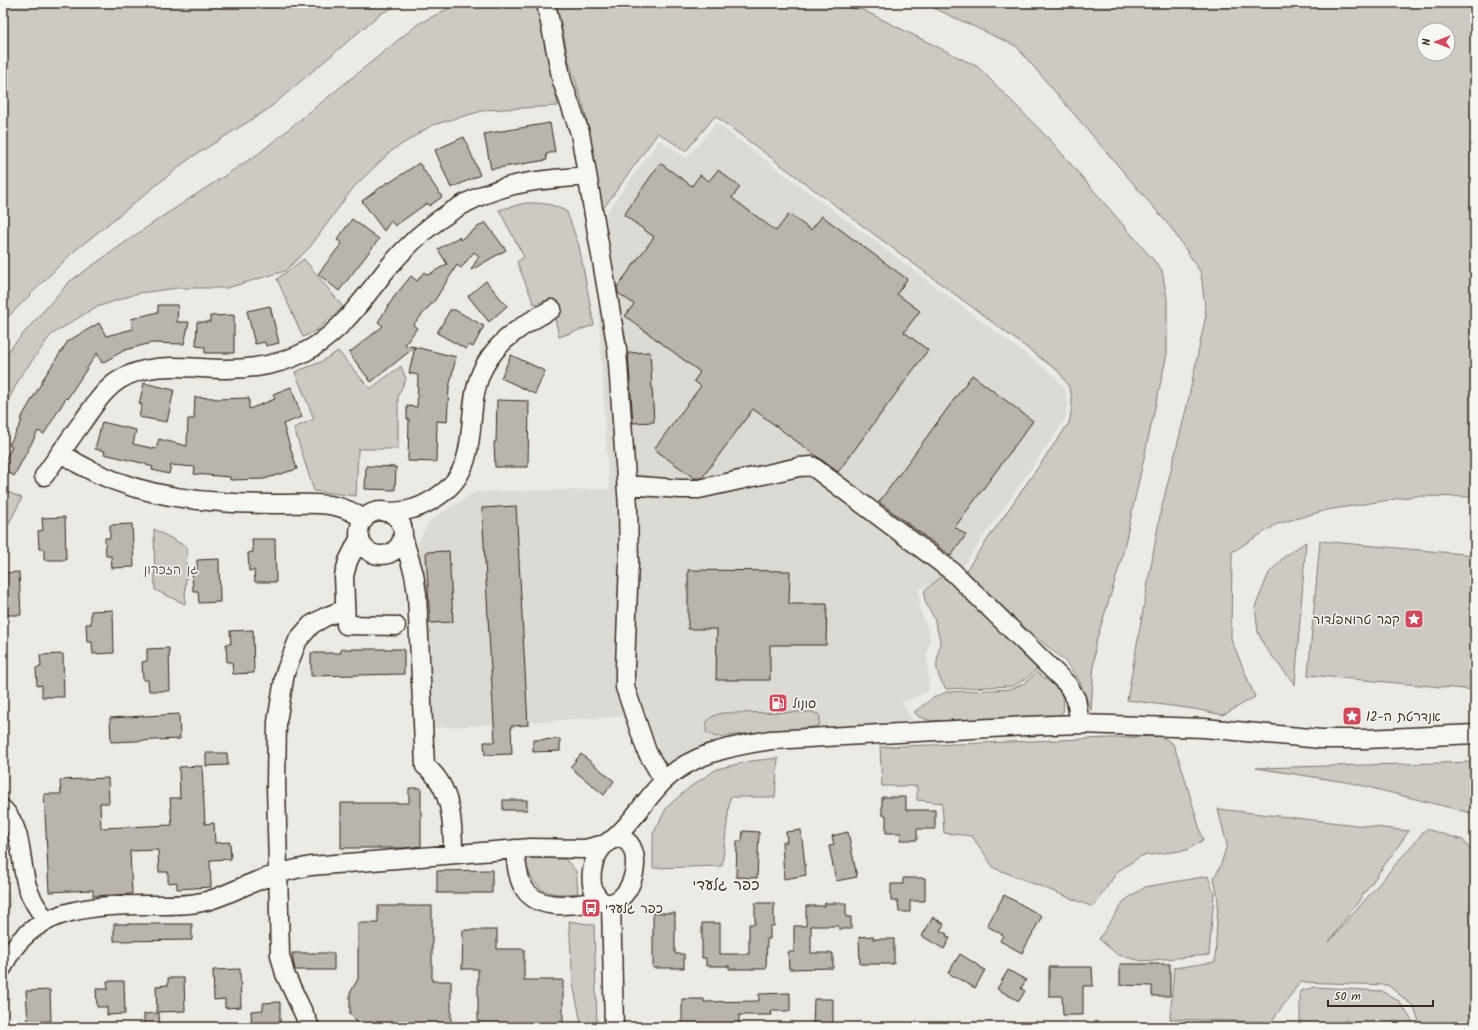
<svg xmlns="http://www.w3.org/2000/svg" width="1478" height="1030" font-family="Kalam,'Playpen Sans Hebrew',sans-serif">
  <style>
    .built { fill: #dcdad4 }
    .green { fill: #cdcac4; stroke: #847a71; fill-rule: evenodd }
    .building { fill: #bab4ae; stroke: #3b2a1e }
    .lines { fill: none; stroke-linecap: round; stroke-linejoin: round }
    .minor-casing { stroke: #3b2a1e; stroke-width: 21 }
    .minor { stroke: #f6f6f2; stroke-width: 18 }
    .labels { text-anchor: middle; stroke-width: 3; stroke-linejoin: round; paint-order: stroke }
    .park-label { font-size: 13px; fill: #605248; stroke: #f6f6f2 }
    .poi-label { font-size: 13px; fill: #3b2a1e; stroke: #f6f6f2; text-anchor: start }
    .quarter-label { font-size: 15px; fill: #3b2a1e; stroke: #f6f6f2 }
  </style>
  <rect width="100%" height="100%" fill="#ebeae5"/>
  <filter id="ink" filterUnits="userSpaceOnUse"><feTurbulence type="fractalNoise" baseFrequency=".025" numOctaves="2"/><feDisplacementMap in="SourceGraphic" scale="8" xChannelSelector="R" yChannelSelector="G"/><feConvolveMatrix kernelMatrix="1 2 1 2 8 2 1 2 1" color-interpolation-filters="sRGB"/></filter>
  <g filter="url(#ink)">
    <!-- built -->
    <path class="built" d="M716 123 1054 375 1064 387 1068 404 1065 420 959 572 919 589 920 610 927 628 930 639 927 654 929 691 902 703 912 720 817 733 726 741 697 747 667 766 649 729 625 716 433 728 418 543 430 520 475 492 609 489 594 238 604 216 659 140 687 158Z
      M3 886 12 901 3 928Z"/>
    <!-- green -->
    <path class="green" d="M3 3H402L380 14 267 110 189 159 72 253 3 322Z
      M459 3H536L558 106 486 110 432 125 390 152 353 188 310 247 285 271 227 288H178L139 293 94 308 51 335 20 377 3 411V358L15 343 69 282 157 220 258 154 418 24Z
      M556 3H826L863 10 978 67 1051 141 1162 270 1167 298V354L1121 561 1095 645 1091 711 1079 680 1064 660 962 576 1069 423C1074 398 1074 391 1058 371L715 116 686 151 658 133 600 213 586 115 569 61Z
      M923 3H1472L1475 9V497L1414 496 1327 510 1277 524 1232 552 1231 639 1255 697 1223 715 1194 709 1127 700 1161 510 1187 406 1206 315 1201 273 1172 229 1016 46ZM1424 30H1448V54H1424Z
      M525 203C542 203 552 203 567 212L579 246 594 325 559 337 551 299 534 304 517 262 524 257 499 210Z
      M304 259 343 307 317 330 303 337 277 279Z
      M338 351 370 389 401 366 406 379 398 395V449H358L356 496 314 491 294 428 314 419 295 372 321 362Z
      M3 490 22 498 3 535Z
      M154 529 187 547 185 604 155 590Z
      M1320 541 1475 555V690L1308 675Z
      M1306 542 1295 685 1265 647 1258 632 1255 607 1269 573 1285 556Z
      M945 574 1037 669 1026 679 1012 686 946 689C938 677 935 670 938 655 938 651 940 646 940 642 940 636 936 628 935 621 931 608 922 606 925 590Z
      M1037 672C1051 684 1068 692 1063 712L1057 717 931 721 919 717 914 712 933 698 946 692 1012 689 1026 682Z
      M812 712 818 714 820 717 819 725 814 727 716 737 706 732C705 719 711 716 723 713Z
      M1161 736 1173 744 1181 765 1203 840 1187 850 1141 856 1118 871 1093 907 994 868 972 836 944 833 942 803 917 800V786H882L880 747Z
      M778 758 775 797H730L722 866 653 868V834L667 807 690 787 717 769 751 761Z
      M1475 762V814L1352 783 1256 768Z
      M1218 809 1409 831 1329 942 1426 829 1463 840 1475 857V1027H1421L1414 1007 1388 985 1300 982 1271 1022 1170 1019 1174 968 1215 962 1218 899 1214 878 1220 867 1227 845Z
      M523 858 565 859 576 871 578 893C543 897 535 890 523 858Z
      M1208 876 1214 894 1209 955 1142 961 1118 955 1099 939 1124 901 1145 887Z
      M569 921 594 925 597 1027H582L573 984Z
      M1315 987 1382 991 1399 1001 1416 1027H1354L1346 1019 1339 1027H1300V991Z"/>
    <!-- building -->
    <path class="building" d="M550 123 555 152 546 154 547 160 491 169 484 134Z
      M464 137 480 175 451 188 435 150Z
      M419 163 442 197 429 206 427 203 395 226 391 221 384 231 362 201 388 182 389 183Z
      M660 163 692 186 700 175 709 181 718 170 740 187 732 198 776 231 789 214 811 230 822 216 907 279 897 294 920 311 904 332 928 350 838 472 753 409 702 478H694L654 449 701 386 694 381 700 372 625 316 634 304 618 293 617 287 654 237 624 215Z
      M352 219 379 239 339 291 318 274 342 243 337 240Z
      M485 222 506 250 471 270 479 256 474 252 461 268 457 265 435 300 413 325 417 328 405 345 415 347 371 382 349 353 383 326 378 322 394 297 411 276 417 281 424 272 428 275 447 264 438 249 459 237 460 240Z
      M486 281 507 306 489 322 468 296Z
      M158 305H178L177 322H189L184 344 151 343 125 350 102 363 97 353 67 399 66 398 44 434 38 431 14 476 3 469V464L12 447 9 445 22 421 20 420 42 382H41L68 341 99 323 106 336 133 329 131 319 158 312Z
      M270 306 279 343 266 346 265 342 255 344 247 311Z
      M450 310H455L484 326 473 347 469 345 466 349 437 333Z
      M234 315V353H205V347L196 346 197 322H210V316Z
      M415 347 456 357 449 388 447 422 437 421 436 462 408 461 409 419H407V406L417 407 418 375 409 373Z
      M650 352 654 422 633 423 628 353Z
      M511 355 545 371 535 394 501 378Z
      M972 375 1033 421 955 527 966 535 951 556 879 502Z
      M144 383 174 390 167 422 139 417 142 404H139Z
      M291 387 302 417 283 424 297 469 264 479 230 480V477L194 474 195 467 171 465 169 474 152 470 153 467 146 465V464L104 454 105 451 95 449 102 422 136 430 133 444 156 449 159 439 187 446 188 419H194L195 397 214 398V399L249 398V409L275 399 273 394Z
      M497 400 529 401 528 467H495L494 442H496Z
      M366 466 396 467 395 490 365 489Z
      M516 506 528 725 511 726 512 754 485 755 484 742H495L482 508Z
      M65 517 66 560H44V549H39L38 531 43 530 42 518Z
      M132 524 134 567 112 568 111 556H106L105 538H110V525Z
      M252 539H275L276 582H255L254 570 249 571 248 553 253 552Z
      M449 551 453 622 430 623 426 552Z
      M219 559 220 602 199 603 198 591H193L192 573H197V560Z
      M688 570 790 571 789 604H827L826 645H770V680H716L717 629H688Z
      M19 572 21 615H3V573Z
      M113 610 114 653 93 654 92 642H87L86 624H91V611Z
      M253 630 254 673 233 674 232 662H227L226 644H231L230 631Z
      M169 648 170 691H149L148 680H143L142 662 147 661V649Z
      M341 649H404V674L311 676V653H341Z
      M63 654 64 697H42V685L37 686 36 668 41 667 40 655Z
      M179 714 180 739 111 742 110 718Z
      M560 739V751L533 752V740Z
      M206 753H227L228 765 206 766Z
      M581 754 614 781 604 795 570 767Z
      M202 766 205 824 214 823 215 843 230 842 231 859 210 860 211 887 177 889V882L168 883V872H159L158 850 130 851 132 894 93 896V890L49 892 44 794H61L60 780 108 778 109 803H100L101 828 172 825 170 798H180L179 767Z
      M409 788H421V846L405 848H341V803H409Z
      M882 797H906V810H935V829H917V840H900L901 833H886V815H882Z
      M503 800H527V810H503Z
      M801 830 806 875 784 879 782 842H787L786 832Z
      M743 831 759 832 757 878 736 877 737 841H742Z
      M848 832 857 877 836 881 829 846 834 845 832 836Z
      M492 870V893H437V871Z
      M903 878H925V901H910V912H899L898 901H891V884H903Z
      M1004 895 1042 916 1022 953 1000 941 1003 935 987 926Z
      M755 903H774V926H770V939H767L766 969H729V966H706V958H702V923H720V954H749V924H755Z
      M825 903H846V917H851V929H839V926H811V953H833V968L789 969 788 952H794V926H806V906H825Z
      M378 906H432V981H451V1025H433V1027H362L350 1015V993L358 979V923H378Z
      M653 913H675V954H684V968H653Z
      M933 917 944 924 940 931 947 934 946 936 950 938 944 949 922 936Z
      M114 924H192V940L114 941Z
      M463 930H497V949H524V980H563V1024H503V1027H478V969H462Z
      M873 936V939H894V964H860L859 937Z
      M292 953H334V970H295Z
      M960 954 981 967V968L985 970 975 988 948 973Z
      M1120 964H1170V996H1152V986L1120 985Z
      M1049 967H1092L1093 986H1083V1015H1063L1062 996H1049Z
      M240 969 241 1007 225 1008V999L214 1000 213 970Z
      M1008 970 1026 980 1021 988 1025 991 1019 1001 997 989Z
      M168 978H184L185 1011 157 1012 156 986 168 985Z
      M107 981H124L125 1014 107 1015V1007H97L96 989H108Z
      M50 990 51 1021 28 1022 26 991Z
      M790 993V1011H771L772 1015H739V1027H688V1024H682V999H704V1002L759 1001V994Z
      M814 999H833V1027H813Z
      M280 1002V1027H252L251 1011 263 1010V1003Z
      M159 1013 160 1027H144V1014Z"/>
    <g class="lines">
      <!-- minor casing -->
      <g class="minor-casing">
        <path id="minor" d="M546 3 562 81 580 133 617 349 628 507 629 561 625 667V687L647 752 664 781
          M61 453C108 485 165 499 222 502 242 504 262 504 283 504 311 504 341 500 364 520
          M44 476C56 459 68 442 80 425 92 409 102 391 119 380 151 360 191 369 226 369 256 369 287 363 312 348 344 328 364 298 387 269 423 226 468 193 524 183 545 179 566 178 587 176
          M627 485 680 489H699L799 467 812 466 953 572 1067 684 1076 699 1080 724
          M359 533a22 22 0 1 1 44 0a22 22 0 1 1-44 0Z
          M385 512C406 512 419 509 437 497 487 465 460 409 485 365 500 338 526 323 552 309
          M360 537 348 561 344 576 346 625 396 626
          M403 537 414 574 417 594 425 766C452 786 453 824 453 854
          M3 809C24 831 19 859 27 886 31 899 38 910 47 921
          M618 838C648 841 635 906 605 903 580 891 593 841 618 838Z
          M612 840C632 823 641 806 658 787 686 755 730 746 771 740L1026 726 1080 724 1204 728 1321 739H1366L1475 734
          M515 849C516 861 517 874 522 885 537 914 576 904 602 901
          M611 903 614 1027
          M3 967C29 907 94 905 150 905 167 905 185 906 202 902 218 899 232 891 247 885 268 876 289 870 311 866L531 848 585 849 605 844
          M310 1027 285 974 280 955 276 784 277 722 285 673 298 640 311 625 325 617 345 609"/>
      </g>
      <!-- minor -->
      <use href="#minor" class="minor"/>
    </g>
  </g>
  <!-- icons -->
  <defs>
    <g id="sight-square" transform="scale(1)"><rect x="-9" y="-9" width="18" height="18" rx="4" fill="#d1495b" stroke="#f6f6f2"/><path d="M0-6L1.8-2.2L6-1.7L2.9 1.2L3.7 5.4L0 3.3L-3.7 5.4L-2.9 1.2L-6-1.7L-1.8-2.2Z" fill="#fff"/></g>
    <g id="fuel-square" transform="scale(1)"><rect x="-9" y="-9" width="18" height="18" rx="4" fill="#d1495b" stroke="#f6f6f2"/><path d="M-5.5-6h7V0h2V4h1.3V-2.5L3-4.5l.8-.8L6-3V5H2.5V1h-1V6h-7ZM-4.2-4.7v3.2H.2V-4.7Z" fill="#fff"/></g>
    <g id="bus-square" transform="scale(1)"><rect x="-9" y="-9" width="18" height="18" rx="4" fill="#d1495b" stroke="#f6f6f2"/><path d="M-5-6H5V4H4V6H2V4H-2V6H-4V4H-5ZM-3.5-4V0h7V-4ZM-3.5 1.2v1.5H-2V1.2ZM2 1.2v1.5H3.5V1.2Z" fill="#fff"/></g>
  </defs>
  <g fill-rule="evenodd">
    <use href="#sight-square" x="1414" y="619"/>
    <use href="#fuel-square" x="778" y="703"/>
    <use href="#sight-square" x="1352" y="716"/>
    <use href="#bus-square" x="591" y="908"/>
  </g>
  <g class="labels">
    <!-- park labels -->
    <g class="park-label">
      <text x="171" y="574">גן הזכרון</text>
    </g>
    <!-- poi labels -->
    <g class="poi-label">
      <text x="1400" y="624" text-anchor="end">קבר טרומפלדור</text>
      <text x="792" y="708">סונול</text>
      <text x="1366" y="721">אנדרטת ה-12</text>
      <text x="605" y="913">כפר גלעדי</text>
    </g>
    <!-- quarter labels -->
    <g class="quarter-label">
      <text x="726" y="890">כפר גלעדי</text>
    </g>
  </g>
  <!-- margin -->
  <rect width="1478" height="1030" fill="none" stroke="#f6f6f2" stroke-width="16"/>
  <rect x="8" y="8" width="1462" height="1014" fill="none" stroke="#3b2a1e" stroke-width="1.5" filter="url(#ink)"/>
  <!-- north arrow -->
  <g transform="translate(1436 42) rotate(270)"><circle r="19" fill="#f6f6f2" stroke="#aba49d"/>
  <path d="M0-3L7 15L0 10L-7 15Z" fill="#d1495b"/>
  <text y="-6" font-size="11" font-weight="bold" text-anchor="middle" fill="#3b2a1e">N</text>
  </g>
  <!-- scale -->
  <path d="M1328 1000v6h105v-6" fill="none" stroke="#3b2a1e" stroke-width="2"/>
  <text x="1334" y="1000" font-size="12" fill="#3b2a1e" stroke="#f6f6f2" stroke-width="3" paint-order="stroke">50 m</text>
</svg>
